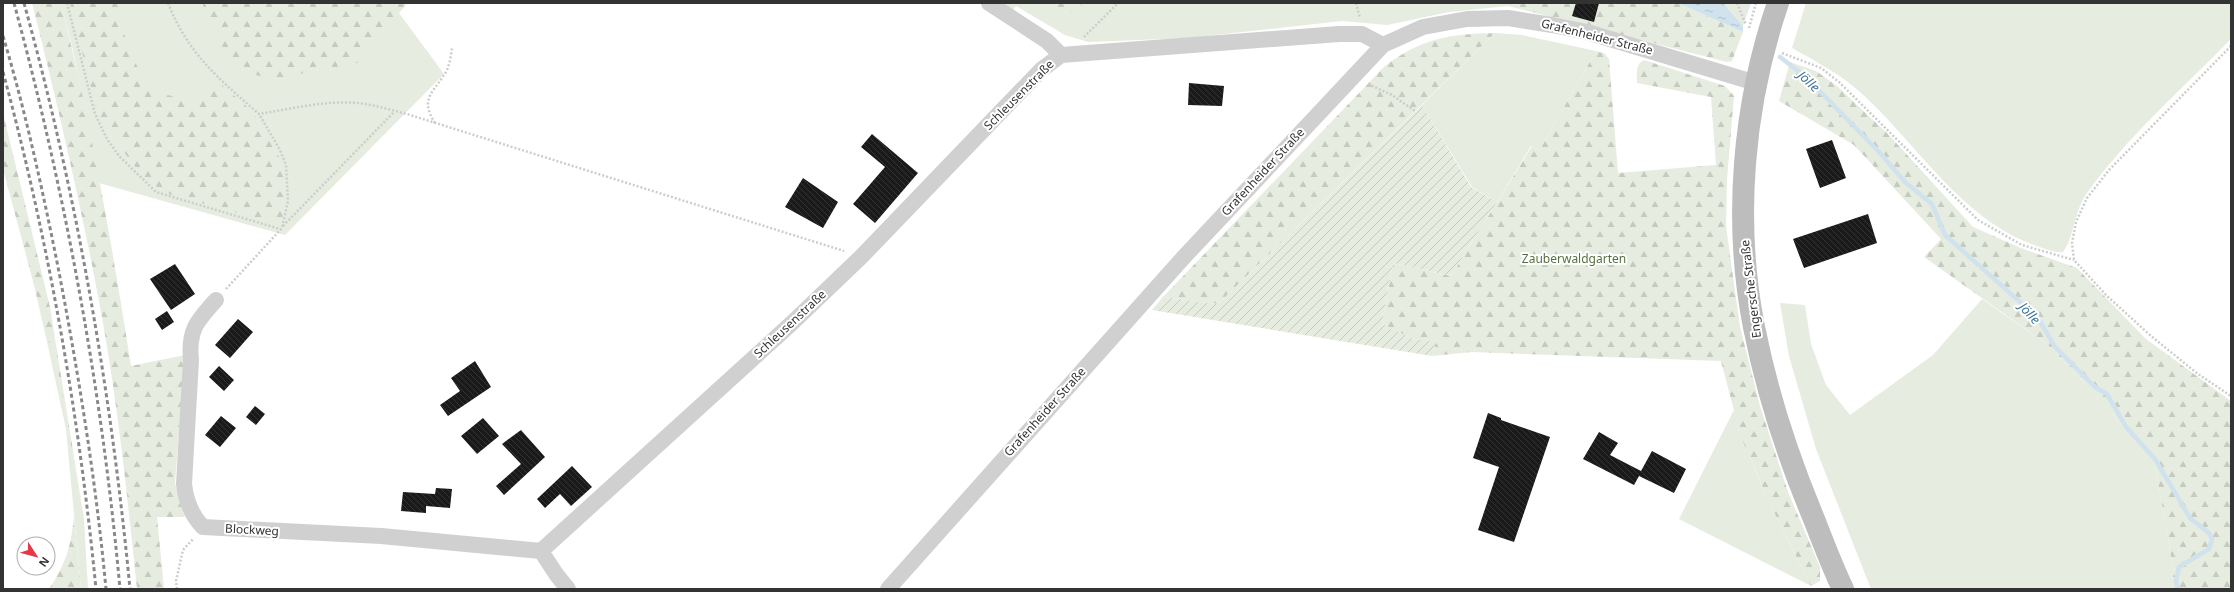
<svg xmlns="http://www.w3.org/2000/svg" width="2234" height="592" font-family="'Noto Sans',sans-serif">
  <style>
    .green { fill: #e6ecdf }
    .forest { fill: url(#forest-firs) }
    .garden { fill: url(#garden-furrows) }
    .water { fill: url(#water-ripples) }
    .lines { fill: none; stroke-linecap: round; stroke-linejoin: round }
    .stream { stroke: #cfe2ee; stroke-width: 4.5 }
    .building { fill: url(#building-back-hatch) }
    .path { stroke: #cdcdcd; stroke-width: 2.5; stroke-dasharray: 2 2; stroke-linecap: butt }
    .minor { stroke: #d0d0d0; stroke-width: 16 }
    .secondary { stroke: #bdbdbd; stroke-width: 22 }
    .rail { stroke: #888; stroke-width: 3; stroke-dasharray: 4 3; stroke-linecap: butt }
    .labels { text-anchor: middle; stroke-width: 4; stroke-linejoin: round; paint-order: stroke }
    .street-label { font-size: 12px; fill: #333; stroke: #fff }
    .park-label { font-size: 12px; fill: #56703f; stroke: #fff }
    .water-label { font-size: 13px; font-style: italic; fill: #3f7597; stroke: #fff }
  </style>
  <defs>
    <pattern id="forest-firs" width="22" height="20" patternUnits="userSpaceOnUse"><rect width="22" height="20" fill="#e6ecdf"/><path d="M5 1l3.5 6h-7zM16 11l3.5 6h-7z" fill="#c6cbc0"/></pattern>
    <pattern id="garden-furrows" width="10" height="10" patternUnits="userSpaceOnUse"><rect width="10" height="10" fill="#e6ecdf"/><path d="M-1 1l2-2M0 10L10 0M9 11l2-2" fill="none" stroke="#c6cbc0"/></pattern>
    <pattern id="water-ripples" width="26" height="14" patternUnits="userSpaceOnUse"><rect width="26" height="14" fill="#cfe2ee"/><path d="M2 4q2-2 4 0t4 0M15 11q2-2 4 0t4 0" fill="none" stroke="#b2c2cd"/></pattern>
    <pattern id="building-back-hatch" width="6" height="6" patternUnits="userSpaceOnUse"><rect width="6" height="6" fill="#1a1a1a"/><path d="M-1 5l2 2M0 0l6 6M5-1l2 2" fill="none" stroke="#333"/></pattern>
  </defs>
  <rect width="100%" height="100%" fill="#fff"/>
  <!-- green -->
  <path class="green" d="M61 3H407L399 13 444 74 285 235 99 183 73 50Z
    M1004 3H1509L1508 6 1449 12 1387 25 1342 21 1188 38 1088 42 1065 35 1016 6 1013 10Z
    M1723 3H1751L1743 26Z
    M1806 3H2231V39C2182 89 2128 136 2087 193 2073 213 2075 236 2063 252 2055 253 2048 250 2040 247 1962 222 1919 145 1860 92 1840 74 1815 61 1792 48Z
    M1495 33 1522 35 1596 51 1539 151 1531 146 1497 202 1472 187 1422 105Z
    M1982 299 2048 345 2154 459 2174 573 2172 579V589H1871L1816 449 1789 356 1780 303 1805 305 1811 344 1826 385 1850 415 1933 355Z
    M47 342H53L84 519 88 589H81L66 429Z
    M1734 410C1751 472 1783 529 1811 586L1679 519Z"/>
  <!-- forest -->
  <path class="forest" d="M32 3H61C91 123 112 245 131 366L185 355 175 483 185 517H157L164 589H137C127 493 117 396 99 301 80 201 57 102 32 3Z
    M70 3H117C124 38 135 86 174 97 178 99 184 102 189 102 200 101 211 90 220 83 230 93 243 102 252 112 273 138 303 192 278 224L165 193 143 177 104 126 96 108Z
    M202 3H407L357 63 273 79 248 73 235 64 224 50Z
    M1046 3H1084L1069 14 1060 13Z
    M1509 3H1678L1743 32 1732 61 1727 62 1508 6Z
    M1495 33 1218 304 1163 297 1384 67C1421 38 1450 34 1495 33Z
    M1596 51 1604 53 1609 59 1618 173 1716 165 1711 97 1637 83C1637 75 1635 64 1644 60L1725 86 1734 96 1727 179 1726 226 1740 327 1760 406 1788 492 1820 567V581L1811 586 1770 504 1741 437 1721 361 1472 352 1432 356 1436 341 1413 339 1382 324 1393 263 1451 276 1532 146 1539 151Z
    M1790 62 1816 71 1837 86 1889 135 1973 227 2021 248 2077 268 2146 339 2231 401V589H2172V579L2174 573 2154 459 2048 345 1924 257 1941 239 1854 145 1779 101Z
    M3 113 50 307 84 519 53 343 47 342 34 285 3 169Z
    M74 516 81 589H49C66 564 71 546 74 516Z"/>
  <!-- garden -->
  <path class="garden" d="M1422 105 1471 187 1497 202 1451 276 1393 263 1382 324 1413 339 1436 341 1432 356 1152 310 1163 297 1218 304Z"/>
  <!-- water -->
  <path class="water" d="M1678 3H1723L1743 26V32Z"/>
  <g class="lines">
    <!-- stream -->
    <path class="stream" d="M1780 57 1807 78 1880 153 1906 183 1932 204 1945 235 2038 318 2055 347 2095 387 2107 394 2126 427 2155 459 2190 518 2209 533 2212 539 2209 549 2179 567 2176 581 2178 589"/>
  </g>
  <!-- building -->
  <path class="building" d="M1576 3H1599L1594 22 1572 16Z
    M1189 83 1224 86 1222 106 1188 105Z
    M872 134 918 173 875 223 853 204 885 167 861 147Z
    M1832 140 1846 178 1820 188 1806 149Z
    M803 178 838 202 823 228 785 207Z
    M1868 214 1877 243 1804 268 1793 239Z
    M175 264 195 294 171 310 150 279Z
    M167 311 174 322 162 330 155 319Z
    M238 319 253 332 230 358 215 345Z
    M475 361 491 387 448 416 440 405 460 391 451 378Z
    M219 366 234 380 224 391 209 377Z
    M255 406 265 414 256 425 246 417Z
    M1488 413 1501 418V420L1550 437 1514 542 1478 530 1499 467 1473 458Z
    M221 416 236 428 220 447 205 435Z
    M483 418 499 436 477 454 461 436Z
    M521 430 545 457 504 495 496 486 521 464 502 444Z
    M1599 432 1618 443 1610 455 1641 471 1652 451 1686 469 1674 493 1639 476 1634 485 1583 459Z
    M572 466 592 487 571 506 560 494 545 508 537 499Z
    M436 488 452 489 450 508 426 506V513L401 511 403 492 435 494Z"/>
  <g class="lines">
    <!-- path -->
    <path class="path" d="M67 3 95 114 107 139 119 156 156 192 280 229
      M168 3C188 54 219 79 259 114 291 109 326 100 358 103 375 105 391 110 407 114L844 251
      M1356 3 1360 18
      M1737 3 1746 25
      M1749 28 1756 3
      M1084 37 1118 3
      M2231 46 2109 170 2087 198 2076 222 2072 243 2074 260 2107 296 2151 336 2198 374 2231 396
      M1782 53 1821 68 1839 82 1978 220 2022 245 2074 260
      M1368 84 1392 95 1415 111
      M435 123C418 97 436 91 447 70 450 63 451 55 452 48
      M283 226 394 112
      M226 289 282 228 288 201 286 165 280 150 259 114
      M177 589 176 581 183 550 194 538"/>
    <!-- minor -->
    <path class="minor" d="M989 3 1047 41 1061 55
      M216 300C197 321 188 330 191 360L184 484C186 501 191 515 203 527L381 536 541 551
      M541 551 792 323 861 257 1041 70 1061 55 1339 34H1362L1383 45
      M541 551 556 574 568 589
      M888 589 1183 258 1383 45 1423 27 1467 19 1508 18 1552 25 1587 32 1756 83"/>
    <!-- secondary -->
    <path class="secondary" d="M1778 3C1743 105 1733 221 1754 327 1767 393 1788 457 1814 519 1823 542 1832 566 1843 589"/>
    <!-- rail -->
    <path class="rail" d="M14 3C66 195 102 391 120 589
      M24 3C77 195 111 391 130 589
      M3 36C26 113 43 192 59 272 79 377 96 482 106 589
      M3 72C49 242 79 415 96 589"/>
  </g>
  <g class="labels">
    <!-- street labels -->
    <g class="street-label">
      <text transform="translate(1597 37) rotate(14)" y="4">Grafenheider Straße</text>
      <text transform="translate(1019 95) rotate(-45)" y="4">Schleusenstraße</text>
      <text transform="translate(1263 172) rotate(-47)" y="4">Grafenheider Straße</text>
      <text transform="translate(1751 289) rotate(-97)" y="4">Engersche Straße</text>
      <text transform="translate(790 324) rotate(-43)" y="4">Schleusenstraße</text>
      <text transform="translate(1045 412) rotate(-48)" y="4">Grafenheider Straße</text>
      <text transform="translate(252 530) rotate(3)" y="4">Blockweg</text>
    </g>
    <!-- park labels -->
    <g class="park-label">
      <text x="1574" y="263">Zauberwaldgarten</text>
    </g>
    <!-- water labels -->
    <g class="water-label">
      <text transform="translate(1809 81) rotate(43)" y="5">Jölle</text>
      <text transform="translate(2030 313) rotate(47)" y="5">Jölle</text>
    </g>
  </g>
  <!-- border -->
  <rect width="2234" height="592" fill="none" stroke="#333333" stroke-width="8"/>
  <!-- north arrow -->
  <g transform="translate(36 556) rotate(126)"><circle r="19" fill="#ffffff" stroke="#adadad"/>
  <path d="M0-3L7 15L0 10L-7 15Z" fill="#e63946"/>
  <text y="-6" font-size="11" font-weight="bold" text-anchor="middle" fill="#333333">N</text>
  </g>
</svg>
